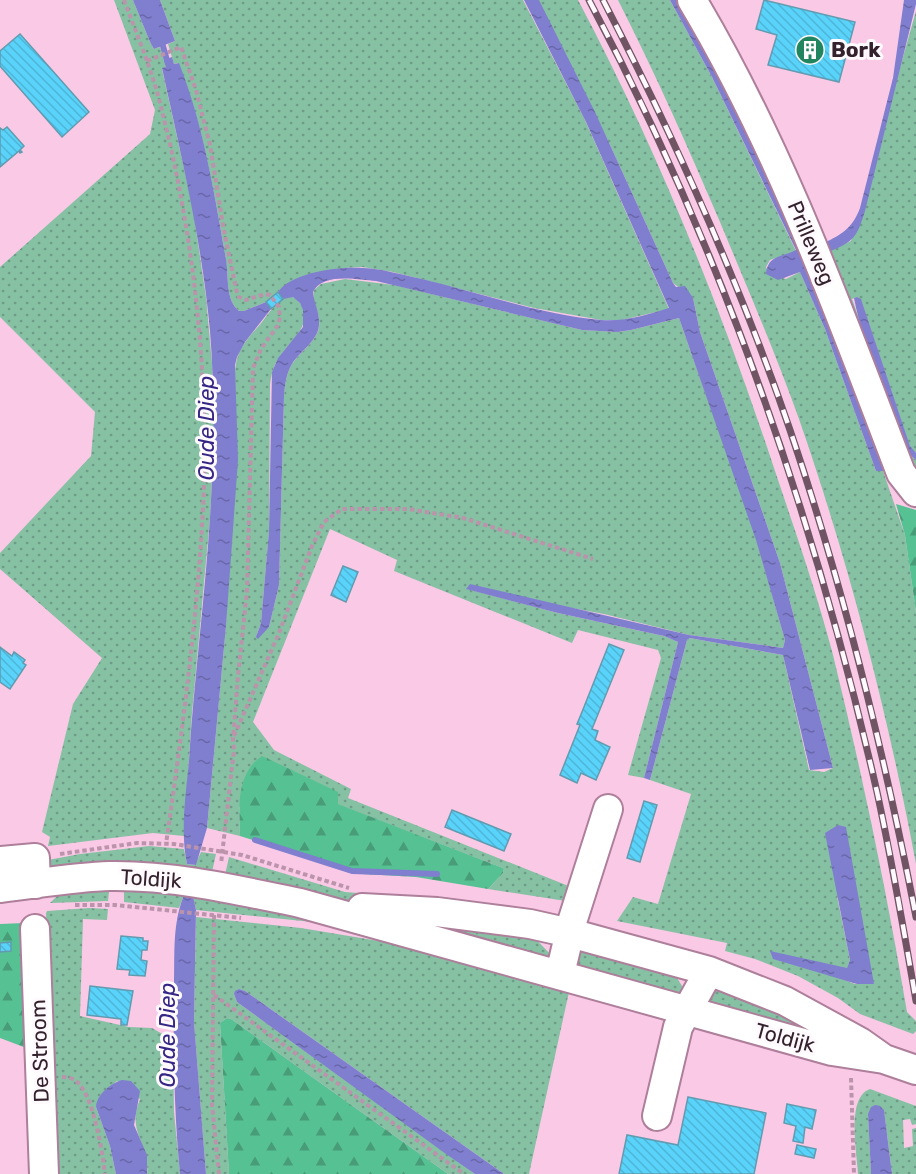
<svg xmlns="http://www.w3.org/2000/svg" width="916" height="1174" font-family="Rubik,sans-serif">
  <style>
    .grass { fill: url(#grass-dots); fill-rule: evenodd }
    .forest { fill: url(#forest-firs) }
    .water { fill: url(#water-ripples) }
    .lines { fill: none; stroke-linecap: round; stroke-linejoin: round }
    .stream { stroke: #7f7ecf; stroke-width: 6 }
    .building { fill: url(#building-back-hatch); stroke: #629baf; stroke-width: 1.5 }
    .minor-casing { stroke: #ad7f9a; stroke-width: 32 }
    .path { stroke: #bb94ac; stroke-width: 4; stroke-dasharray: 4.5 3; stroke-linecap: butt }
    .minor { stroke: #fff; stroke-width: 28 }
    .rail-casing { stroke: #6f5464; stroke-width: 7 }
    .rail { stroke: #fef9fc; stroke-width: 4.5; stroke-dasharray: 14; stroke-linecap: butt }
    .labels { text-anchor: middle; stroke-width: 6; stroke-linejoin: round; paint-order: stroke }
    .poi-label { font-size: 21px; font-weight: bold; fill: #33212c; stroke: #fef9fc; text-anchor: start }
    .street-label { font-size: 21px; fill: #33212c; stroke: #fef9fc }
    .water-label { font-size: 22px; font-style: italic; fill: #352685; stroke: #fef9fc }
  </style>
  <defs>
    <pattern id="grass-dots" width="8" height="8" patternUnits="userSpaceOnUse" patternTransform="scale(1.5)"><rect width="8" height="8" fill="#86c1a4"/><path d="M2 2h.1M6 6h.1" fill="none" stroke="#6e9c86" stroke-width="1.8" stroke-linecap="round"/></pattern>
    <pattern id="forest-firs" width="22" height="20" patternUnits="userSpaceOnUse" patternTransform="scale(1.5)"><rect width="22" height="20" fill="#56c193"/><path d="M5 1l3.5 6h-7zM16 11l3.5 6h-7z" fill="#489c78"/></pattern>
    <pattern id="water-ripples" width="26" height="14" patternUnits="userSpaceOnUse" patternTransform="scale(1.5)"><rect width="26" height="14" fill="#7f7ecf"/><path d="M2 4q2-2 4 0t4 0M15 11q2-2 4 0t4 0" fill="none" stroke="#6967a8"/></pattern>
    <pattern id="building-back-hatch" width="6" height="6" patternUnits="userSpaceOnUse" patternTransform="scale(1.5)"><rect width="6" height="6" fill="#5ad3fb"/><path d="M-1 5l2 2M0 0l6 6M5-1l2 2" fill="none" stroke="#4fb5d7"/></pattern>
  </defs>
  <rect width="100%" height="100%" fill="#fac9e6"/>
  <!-- grass -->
  <path class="grass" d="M114 0H133L150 42 154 49 160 47 166 67 162 69 193 209 206 297 212 363 214 439 210 518 192 713 184 836 153 833 48 846 50 837 42 832 73 704 102 658 0 569V553L91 456 95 412 0 317V267L150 134 155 110Z
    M160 0H523L584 118 669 309 622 320H601L534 308 393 272 362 267 345 268 280 290 266 302 244 311H239C225 300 229 276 226 259 214 192 204 126 178 63L174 64 168 44 175 41Z
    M538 0H578C657 149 720 305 773 465 794 528 816 590 833 655 862 773 887 892 907 1012L916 1021V1031L913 1034 860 1014 838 998 798 976 755 959 725 951 727 943 617 921 633 897 658 904 691 794 650 780 687 640 690 638 783 655 809 770 824 772 833 768 780 563 700 332 693 298 673 283 610 145ZM837 896 874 984H855L770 952 847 969 850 960Z
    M618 0H670L712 77 796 251 770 260 766 267 769 274 786 279 800 272 825 329 876 471H883L905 535 916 612V864C888 714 849 563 799 419 775 352 747 287 720 222 688 147 655 73 618 0Z
    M916 11V453L910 447 861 300 857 297 852 299 898 427 909 454 916 460V481L817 256 851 241Z
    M345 279 394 285 582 330 617 332 631 330 679 318 688 344 752 524 785 640 783 648 689 635 604 614 467 589 558 613 664 636 678 642 644 778 628 775 661 658 658 650 578 630 572 643 394 571 397 560 330 529 253 722 274 750 351 789 348 798 576 889 572 902 488 889 503 873V868L337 804 239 807 240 836 207 828 226 626 235 374C235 368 236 361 238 356 243 342 253 333 262 322 269 313 287 284 300 303 315 326 288 342 278 359 273 367 271 376 270 385L269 531 261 623 257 634 269 627 279 585 284 396C285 385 286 374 292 364 299 353 313 344 318 331 323 316 311 303 314 290L321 284Z
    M149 846 184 849 187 864 195 865 201 852 216 854 212 872 54 869 49 865 48 860 80 854Z
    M229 857 345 892 441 900 350 902 225 875Z
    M127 886 247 903 322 923 196 910 193 896 184 895 179 908 124 902V890Z
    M106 887 109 892 108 901 50 903 61 892Z
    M89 908 108 909 107 920 83 919 80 1016 129 1027 152 1028 173 1040 174 1112 180 1174H147C150 1142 126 1133 140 1099L117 1081 100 1096 96 1107 110 1146 116 1174H53L46 913 47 911Z
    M196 917 301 928 379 941 569 992 529 1174H504L245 991 239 989 234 994 237 1002 475 1174H448L231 1019 227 1018 220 1023 229 1174H206L194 1022Z
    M397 921 530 933 553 957 551 959Z
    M583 948 674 973 682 986V996L578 973 575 957 578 951Z
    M712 988H728L833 1041 697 998Z
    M870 1089 916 1106V1124L912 1125 910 1119 903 1120 904 1148 913 1146 912 1129 916 1128V1174H892L884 1110 868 1114 871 1174H858C857 1153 846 1097 870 1089Z"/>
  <!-- forest -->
  <path class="forest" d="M896 504 916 510V612L905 535Z
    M262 756 338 792V804L503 868V873L488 889 416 877 363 874 240 836C239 808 236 773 262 756Z
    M24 923 29 1049 0 1038V924Z
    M227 1018 231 1019 448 1174H229L220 1023Z"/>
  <!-- water -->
  <path class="water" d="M133 0H160L175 41 154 49 150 42Z
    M524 0H539L595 112 673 283 676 287 685 286 693 298 700 332 780 563 833 768 810 770 783 655 690 638 687 640 650 780 644 778 678 642 664 636 558 613 466 589 470 584 689 635 783 648 785 640 756 540 679 318 631 330 617 332 582 330 376 281C358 280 323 272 313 292 314 303 320 313 319 325 318 341 300 351 292 364 286 374 285 385 284 396L279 585 269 627 258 639 256 637 261 623 269 531 272 372 278 358 303 327V310L300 303 293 297 283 299 278 292C291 272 341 266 363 268 383 269 403 275 422 279 481 293 541 315 601 320 624 322 647 315 669 308L586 122Z
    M670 0H676C695 33 716 65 733 99 793 219 838 345 884 471H876L825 329 800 272 778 280 766 274C768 255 780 258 796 250L712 77Z
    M904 0H916V4L865 211C857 237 854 242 828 252L824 243C843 234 853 227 860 208L893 78Z
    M172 57 174 64 179 63C204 126 214 192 226 259 229 276 225 300 239 311H244L266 302 271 309 245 342 237 357 235 365 238 460 226 626 207 828 196 865 187 864C180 831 186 794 189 760 194 679 205 598 210 517 214 455 215 393 210 331 202 242 181 155 162 68L166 67 164 60Z
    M857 297 861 299 910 446 916 453V460L909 454C889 405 864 350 854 298Z
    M838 825 846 827 874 984H857L773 959 770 951 847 968 850 960 825 833Z
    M184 895 193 896 196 910 194 1022 206 1174H180C174 1111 173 1049 174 985 175 954 172 925 184 895Z
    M239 989 245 991 504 1174H475L446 1154 237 1002 234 994 235 991Z
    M122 1080 131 1081 140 1091 134 1125 147 1155V1174H116L110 1146 96 1107C97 1094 110 1084 122 1080Z
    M875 1105 880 1106 884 1110 892 1174H871L868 1114 871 1107Z"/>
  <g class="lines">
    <!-- stream -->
    <path class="stream" d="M161 39 168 64
      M255 840 352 871 437 874"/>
  </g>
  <!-- building -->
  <path class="building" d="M764 0 855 22 839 82 768 65 777 35 756 29Z
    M20 34 89 112 62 137 0 66V51Z
    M7 127 24 146 20 150 22 152 20 153 19 151 0 167V128L3 130Z
    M278 292 283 299 271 309 266 302Z
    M343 566 358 572 346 602 331 595Z
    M609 644 624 650 592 729 598 731 595 740 610 747 596 780 581 773 577 783 560 775 580 725 577 724 582 712Z
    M0 647 12 656 14 652 25 660 23 663 26 665 10 689 0 682Z
    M644 801 657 805 640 862 627 858Z
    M452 810 511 834 504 851 445 827Z
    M121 936 143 938V941H148L147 950H142L141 960 147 961 145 976 129 975 130 970 117 969Z
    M11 942V951L0 952V943Z
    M90 986 133 991 127 1025H121V1019L87 1015Z
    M688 1097 766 1113 754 1174H619L627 1135 678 1145Z
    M787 1104 816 1110 812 1129 805 1127 803 1143 793 1141 796 1126 784 1123Z
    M797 1145 816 1149 814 1158 795 1154Z"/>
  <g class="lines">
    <!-- minor casing -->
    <g class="minor-casing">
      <path id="minor" d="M692 0C781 149 839 312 901 473L916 492
        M0 861 35 858 36 884
        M0 888C36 884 73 877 110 876 174 875 237 890 300 903L832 1051 884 1059
        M362 908 437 912 530 924 570 933 709 971 785 1001 860 1042 884 1059 916 1070
        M35 929 44 1174
        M560 974 573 919 608 809
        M657 1116 678 1027 709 971"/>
    </g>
    <!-- path -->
    <path class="path" d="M124 0C137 35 152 70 161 107 192 226 208 365 204 488 199 607 183 726 166 844
      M147 61 181 47 196 90 210 145 224 231 237 293 239 297 246 300 265 294 270 295 279 307 280 317 278 325 261 349 253 368 247 591 238 676 233 739 234 750 221 864
      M234 736 279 633 312 546 324 522 342 509H408L463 518 593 559
      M60 854 137 843 174 844 242 855 349 888
      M75 905H115L241 918
      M214 915 212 1105 219 1174
      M214 995 464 1174
      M62 1077C66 1077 73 1078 76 1081 93 1093 103 1154 105 1174
      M851 1078 854 1174"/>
    <!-- minor -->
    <use href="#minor" class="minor"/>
    <!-- rail casing -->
    <g class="rail-casing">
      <path id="rail" d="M589 0C721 248 815 518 877 792 892 861 904 931 916 1001
        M603 0C675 139 739 281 790 430 844 589 884 752 916 917"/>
    </g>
    <!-- rail -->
    <use href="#rail" class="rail"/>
  </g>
  <!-- icons -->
  <defs>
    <g id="building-disc" transform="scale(1.5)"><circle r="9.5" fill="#21855f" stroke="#fef9fc"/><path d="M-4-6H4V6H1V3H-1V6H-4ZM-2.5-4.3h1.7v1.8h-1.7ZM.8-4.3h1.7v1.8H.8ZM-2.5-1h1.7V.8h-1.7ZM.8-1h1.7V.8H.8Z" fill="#fff"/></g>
  </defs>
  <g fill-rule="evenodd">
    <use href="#building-disc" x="810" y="50"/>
  </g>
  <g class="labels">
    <!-- poi labels -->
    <g class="poi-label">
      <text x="831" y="57">Bork</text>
    </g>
    <!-- street labels -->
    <g class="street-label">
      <text transform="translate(811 243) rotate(67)" y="7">Prilleweg</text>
      <text transform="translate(151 879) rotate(4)" y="7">Toldijk</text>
      <text transform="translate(785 1038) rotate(15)" y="7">Toldijk</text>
      <text transform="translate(40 1051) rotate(-92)" y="7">De Stroom</text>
    </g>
    <!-- water labels -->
    <g class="water-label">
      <text transform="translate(206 428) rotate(-90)" y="8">Oude Diep</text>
      <text transform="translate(167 1035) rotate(-90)" y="8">Oude Diep</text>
    </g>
  </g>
</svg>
